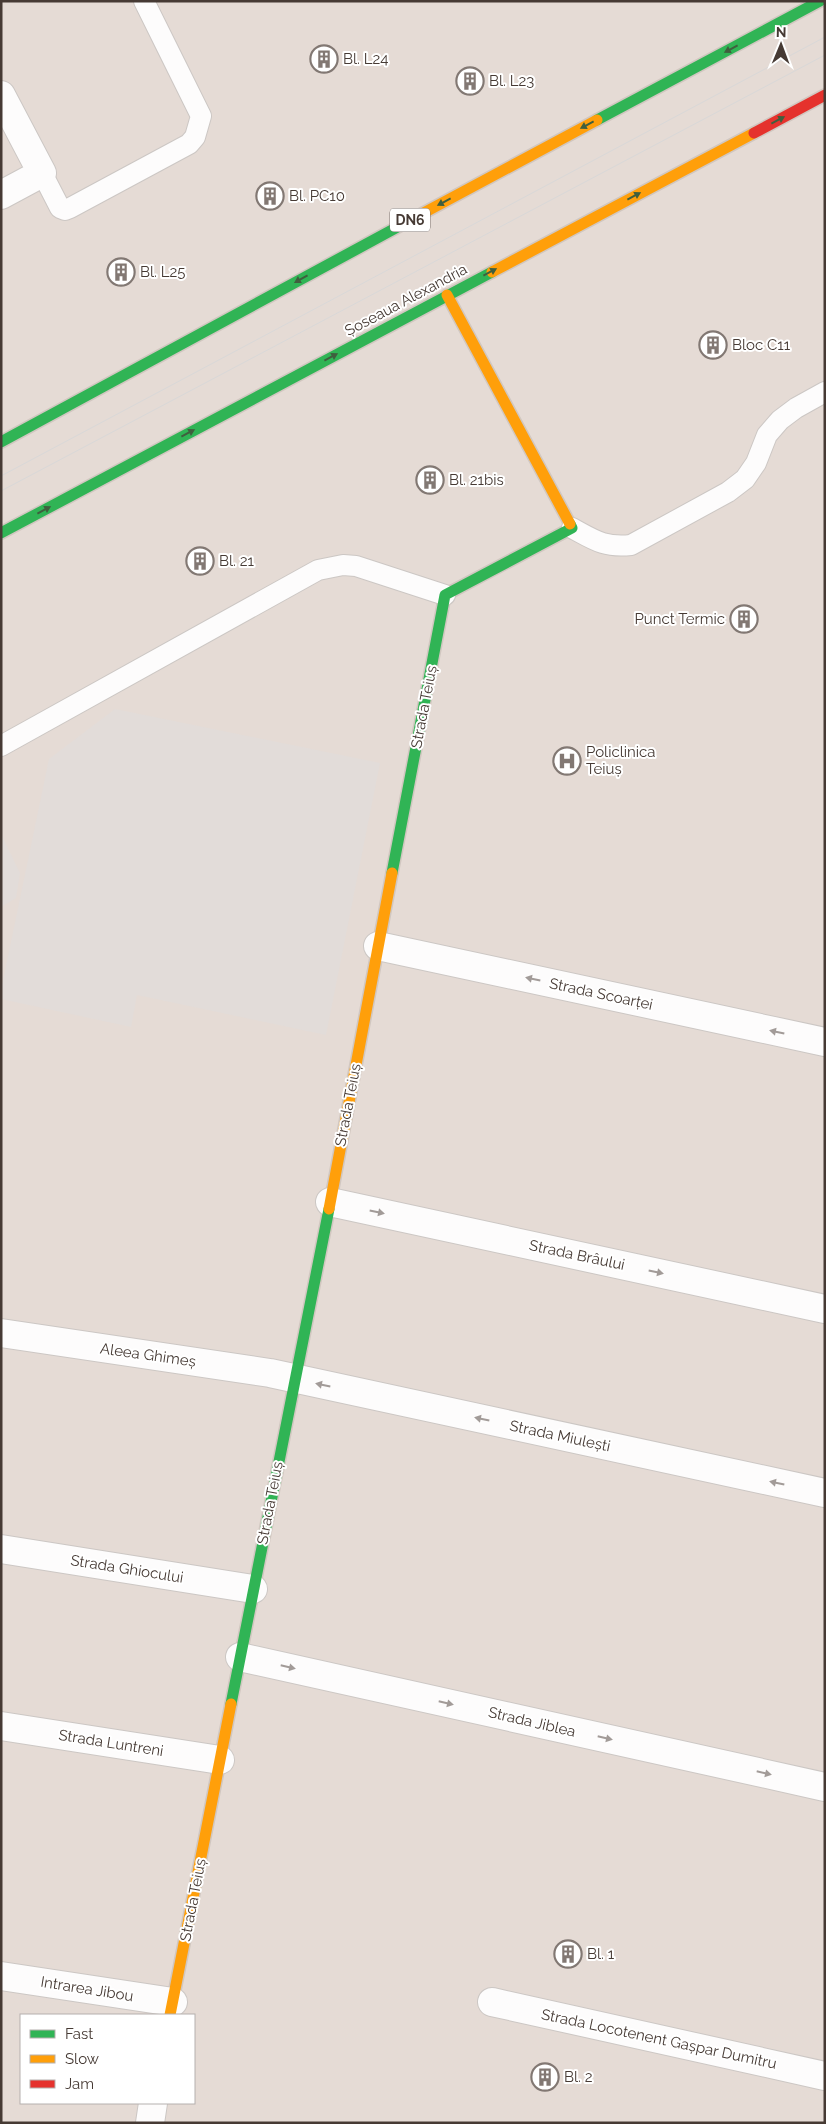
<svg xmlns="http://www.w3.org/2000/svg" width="826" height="2124" font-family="Raleway,sans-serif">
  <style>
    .residential { fill: #e5dbd5; fill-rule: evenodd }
    .parking { fill: #e2dcd9 }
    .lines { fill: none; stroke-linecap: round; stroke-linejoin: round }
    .lane-casing { stroke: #ccc7c4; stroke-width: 22 }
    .street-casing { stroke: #ccc7c4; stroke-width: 30 }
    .fast-casing { stroke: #d1c7c0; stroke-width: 14 }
    .slow-casing { stroke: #d1c7c0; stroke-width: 14 }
    .jam-casing { stroke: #d1c7c0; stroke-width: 14 }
    .lane { stroke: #fdfcfc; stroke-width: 20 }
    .street { stroke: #fdfcfc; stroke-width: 28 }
    .fast { stroke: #30b455; stroke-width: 11 }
    .slow { stroke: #ff9f0a; stroke-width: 11 }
    .jam { stroke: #e5322d; stroke-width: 11 }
    .tram { stroke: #d9d8d8; stroke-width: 1 }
    .oneway { fill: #3f5f3e }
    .oneway2 { fill: #a29b98 }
    .labels { text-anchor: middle; stroke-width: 4; stroke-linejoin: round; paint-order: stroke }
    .shield { fill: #fff; stroke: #7e7571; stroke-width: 1 }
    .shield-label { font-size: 14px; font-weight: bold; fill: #463a34 }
    .poi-label { font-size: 15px; fill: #463a34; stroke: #fff; text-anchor: start }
    .street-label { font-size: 15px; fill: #463a34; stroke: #fff }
  </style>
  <rect width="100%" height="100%" fill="#f0ebe8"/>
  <!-- residential -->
  <path class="residential" d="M1 1H825V2123H1ZM21 2015H194V2103H21Z"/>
  <!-- parking -->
  <path class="parking" d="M115 709 380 763 326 1035 137 995 131 1027 1 999V990L49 759Z
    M1 834 20 873 16 898 1 907Z"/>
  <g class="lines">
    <!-- lane casing -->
    <g class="lane-casing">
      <path id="lane" d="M42 173 60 208 65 210 70 208 189 144 195 137 201 116 144 1
        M572 528C594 540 605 548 631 545L728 492 745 479 756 463 767 435 780 420 796 408 825 392
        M1 746 318 570 343 565 356 566 445 595"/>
    </g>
    <!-- street casing -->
    <g class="street-casing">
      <path id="street" d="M1 95 42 173 1 195
        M378 946 825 1042
        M330 1202 825 1309
        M1 1333 270 1373 825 1493
        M1 1549 253 1589
        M240 1657 825 1787
        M1 1726 220 1760
        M1 1976 173 2002
        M492 2002 825 2076
        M150 2123 153 2103"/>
    </g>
    <!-- fast casing -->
    <g class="fast-casing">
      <path id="fast" d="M597 120 820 1
        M1 442 416 217
        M1 533 492 272
        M392 873 445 595 572 528 570 524
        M231 1704 329 1209"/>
    </g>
    <!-- slow casing -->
    <g class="slow-casing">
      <path id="slow" d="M416 217 597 120
        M492 272 754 133
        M447 295 570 524
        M329 1209 392 873
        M170 2015 231 1704"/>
    </g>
    <!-- jam casing -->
    <g class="jam-casing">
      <path id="jam" d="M754 133 825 95"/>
    </g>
    <!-- lane -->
    <use href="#lane" class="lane"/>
    <!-- street -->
    <use href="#street" class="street"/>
    <!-- fast -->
    <use href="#fast" class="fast"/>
    <!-- slow -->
    <use href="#slow" class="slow"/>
    <!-- jam -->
    <use href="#jam" class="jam"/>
    <!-- tram -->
    <path class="tram" d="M1 476 825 37
      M1 491 825 55"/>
  </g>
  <!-- one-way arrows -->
  <defs><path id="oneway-solid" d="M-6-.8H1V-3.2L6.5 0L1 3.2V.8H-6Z" transform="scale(1.25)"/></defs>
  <g class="oneway">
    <use href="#oneway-solid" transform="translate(731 49) rotate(152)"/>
    <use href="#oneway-solid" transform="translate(778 120) rotate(-28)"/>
    <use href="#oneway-solid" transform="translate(587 125) rotate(152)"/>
    <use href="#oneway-solid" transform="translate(634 196) rotate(-28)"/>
    <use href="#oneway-solid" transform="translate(444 202) rotate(152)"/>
    <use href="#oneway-solid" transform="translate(490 272) rotate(-28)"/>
    <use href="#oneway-solid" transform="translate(301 279) rotate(151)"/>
    <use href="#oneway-solid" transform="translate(331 357) rotate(-28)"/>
    <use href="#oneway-solid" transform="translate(188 433) rotate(-28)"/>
    <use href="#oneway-solid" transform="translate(44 510) rotate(-28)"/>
  </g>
  <g class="oneway2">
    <use href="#oneway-solid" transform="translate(533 979) rotate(-168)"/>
    <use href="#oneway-solid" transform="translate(777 1032) rotate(-168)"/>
    <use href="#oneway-solid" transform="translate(377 1212) rotate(12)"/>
    <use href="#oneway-solid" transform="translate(656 1272) rotate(12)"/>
    <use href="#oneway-solid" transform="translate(323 1385) rotate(-168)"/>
    <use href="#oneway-solid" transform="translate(482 1419) rotate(-168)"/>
    <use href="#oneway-solid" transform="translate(777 1483) rotate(-168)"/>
    <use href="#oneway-solid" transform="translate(288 1667) rotate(13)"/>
    <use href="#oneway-solid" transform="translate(446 1703) rotate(13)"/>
    <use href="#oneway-solid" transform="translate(605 1738) rotate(13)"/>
    <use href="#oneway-solid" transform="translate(764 1773) rotate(13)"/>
  </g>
  <!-- icons -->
  <defs>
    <g id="building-ring" transform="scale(1.4375)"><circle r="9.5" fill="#fff" stroke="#827873" stroke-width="1.5"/><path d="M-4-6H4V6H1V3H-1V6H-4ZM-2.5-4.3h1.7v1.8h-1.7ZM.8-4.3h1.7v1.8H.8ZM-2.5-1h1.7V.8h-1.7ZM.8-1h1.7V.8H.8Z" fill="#827873"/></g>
    <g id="hospital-ring" transform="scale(1.4375)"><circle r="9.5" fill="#fff" stroke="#827873" stroke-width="1.5"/><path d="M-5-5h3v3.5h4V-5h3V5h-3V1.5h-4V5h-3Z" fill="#827873"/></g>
  </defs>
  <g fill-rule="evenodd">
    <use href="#building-ring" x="324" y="59"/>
    <use href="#building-ring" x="470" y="81"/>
    <use href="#building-ring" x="270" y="196"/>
    <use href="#building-ring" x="121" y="272"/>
    <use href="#building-ring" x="713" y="345"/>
    <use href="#building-ring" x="430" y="480"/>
    <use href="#building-ring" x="200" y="561"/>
    <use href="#building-ring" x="744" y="619"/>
    <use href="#hospital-ring" x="567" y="761"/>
    <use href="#building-ring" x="568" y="1954"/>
    <use href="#building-ring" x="545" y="2077"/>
  </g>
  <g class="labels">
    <!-- shield labels -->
    <rect class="shield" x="390" y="208.5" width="40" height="23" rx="4"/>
    <g class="shield-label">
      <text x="410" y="225">DN6</text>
    </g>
    <!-- poi labels -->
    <g class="poi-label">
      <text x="343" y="64">Bl. L24</text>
      <text x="489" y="86">Bl. L23</text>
      <text x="289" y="201">Bl. PC10</text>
      <text x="140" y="277">Bl. L25</text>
      <text x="732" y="350">Bloc C11</text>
      <text x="449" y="485">Bl. 21bis</text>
      <text x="219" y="566">Bl. 21</text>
      <text x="725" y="624" text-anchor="end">Punct Termic</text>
      <text x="586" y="757">Policlinica<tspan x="586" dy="17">Teiuș</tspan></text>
      <text x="587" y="1959">Bl. 1</text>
      <text x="564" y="2082">Bl. 2</text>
    </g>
    <!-- street labels -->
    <g class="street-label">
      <text transform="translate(406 300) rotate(-28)" y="5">Șoseaua Alexandria</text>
      <text transform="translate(424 707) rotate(-79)" y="5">Strada Teiuș</text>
      <text transform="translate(601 994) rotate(12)" y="5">Strada Scoarței</text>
      <text transform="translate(348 1105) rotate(-79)" y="5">Strada Teiuș</text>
      <text transform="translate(577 1255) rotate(12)" y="5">Strada Brâului</text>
      <text transform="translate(148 1355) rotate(8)" y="5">Aleea Ghimeș</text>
      <text transform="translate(560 1436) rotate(12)" y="5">Strada Miulești</text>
      <text transform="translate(270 1503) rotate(-79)" y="5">Strada Teiuș</text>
      <text transform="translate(127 1569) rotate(9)" y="5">Strada Ghiocului</text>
      <text transform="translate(532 1722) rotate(13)" y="5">Strada Jiblea</text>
      <text transform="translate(111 1743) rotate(9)" y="5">Strada Luntreni</text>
      <text transform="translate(193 1900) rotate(-79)" y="5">Strada Teiuș</text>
      <text transform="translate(87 1989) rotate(9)" y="5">Intrarea Jibou</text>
      <text transform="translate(659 2039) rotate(12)" y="5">Strada Locotenent Gașpar Dumitru</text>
    </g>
  </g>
  <!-- border -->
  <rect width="826" height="2124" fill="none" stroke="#463a34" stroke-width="5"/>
  <!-- legend -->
  <rect x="20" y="2014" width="175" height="90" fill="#ffffff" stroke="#b5b0ae"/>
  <rect x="30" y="2030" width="25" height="8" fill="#30b455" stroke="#b5b0ae"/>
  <text x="65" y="2039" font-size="15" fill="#463a34">Fast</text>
  <rect x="30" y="2055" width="25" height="8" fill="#ff9f0a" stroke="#b5b0ae"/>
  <text x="65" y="2064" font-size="15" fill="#463a34">Slow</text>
  <rect x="30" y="2080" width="25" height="8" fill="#e5322d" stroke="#b5b0ae"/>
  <text x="65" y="2089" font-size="15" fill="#463a34">Jam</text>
  <!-- north arrow -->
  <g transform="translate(781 45) rotate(1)" stroke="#ffffff" stroke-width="4" paint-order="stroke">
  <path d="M0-4L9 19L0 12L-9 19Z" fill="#463a34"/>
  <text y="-8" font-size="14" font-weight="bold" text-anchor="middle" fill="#463a34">N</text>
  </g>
</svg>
